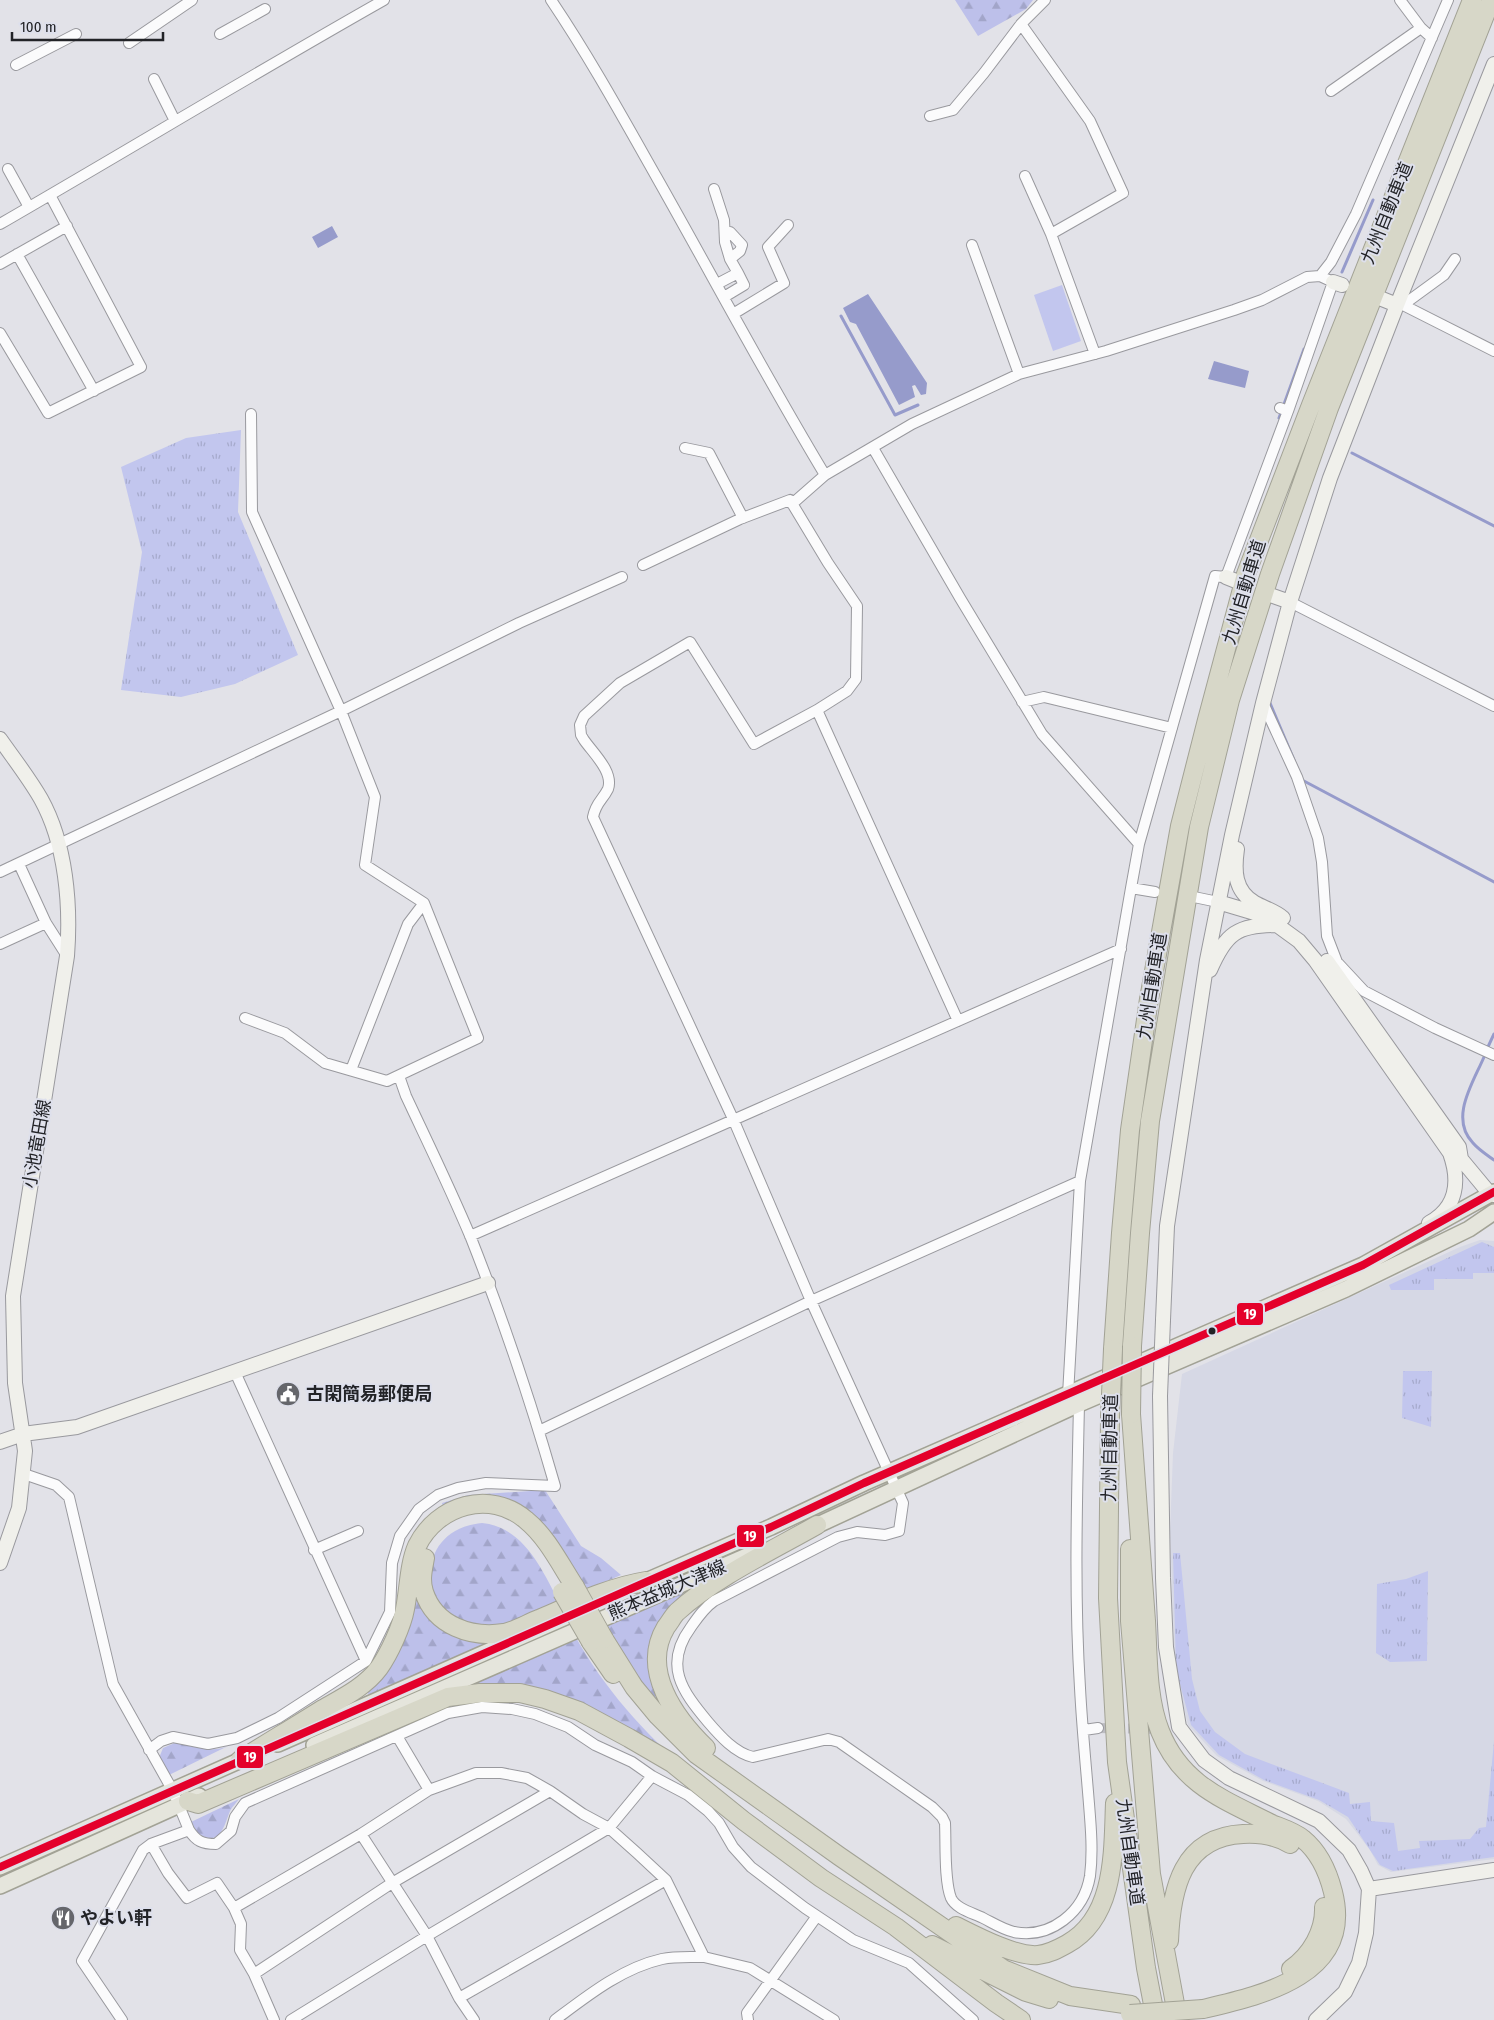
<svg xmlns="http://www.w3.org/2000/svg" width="1494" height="2020" font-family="'Fira Sans Condensed','Noto Sans JP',sans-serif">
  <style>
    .built { fill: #d6d8e5 }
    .grass { fill: url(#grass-tufts) }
    .forest { fill: url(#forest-firs) }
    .pitch { fill: #c2c6ee }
    .water { fill: #969bcb }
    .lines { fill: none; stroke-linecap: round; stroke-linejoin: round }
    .stream { stroke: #969bcb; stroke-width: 3 }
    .street-tunnel { stroke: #bcbcc1; stroke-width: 10; stroke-dasharray: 10 5; stroke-linecap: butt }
    .street-casing { stroke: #99999e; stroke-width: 12 }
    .secondary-casing { stroke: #99999e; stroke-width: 16 }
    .primary-casing { stroke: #a2a295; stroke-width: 18 }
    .highway-casing { stroke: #a2a295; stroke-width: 20 }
    .street { stroke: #fbfbfc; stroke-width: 10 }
    .secondary { stroke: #f0f0eb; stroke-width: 14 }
    .primary { stroke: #e5e5dc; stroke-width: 15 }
    .highway { stroke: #d7d7c8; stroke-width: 18 }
    .secondary-bridge-casing { stroke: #99999e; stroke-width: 16; stroke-linecap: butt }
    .highway-bridge-casing { stroke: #a2a295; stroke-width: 20; stroke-linecap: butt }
    .secondary-bridge { stroke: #f0f0eb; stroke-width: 14 }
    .highway-bridge { stroke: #d7d7c8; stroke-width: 18 }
    .bus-1-casing { stroke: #dee0ec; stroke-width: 11 }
    .bus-1 { stroke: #e4002b; stroke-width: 8 }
    .bus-dot { fill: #222327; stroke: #dee0ec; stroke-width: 2 }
    .labels { text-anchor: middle; stroke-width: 4; stroke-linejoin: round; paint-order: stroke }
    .street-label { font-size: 18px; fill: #222327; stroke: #dee0ec }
    .poi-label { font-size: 18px; font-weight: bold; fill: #222327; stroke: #dee0ec; text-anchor: start }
    .line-badge { stroke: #dee0ec; stroke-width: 2 }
    .badge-label { font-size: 14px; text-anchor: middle; font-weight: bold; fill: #fff }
  </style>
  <defs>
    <pattern id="grass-tufts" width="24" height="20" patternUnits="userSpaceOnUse" patternTransform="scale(1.25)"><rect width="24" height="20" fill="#c2c6ee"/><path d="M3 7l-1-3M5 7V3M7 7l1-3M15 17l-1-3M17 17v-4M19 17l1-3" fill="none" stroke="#a6aacc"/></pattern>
    <pattern id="forest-firs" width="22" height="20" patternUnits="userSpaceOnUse" patternTransform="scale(1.25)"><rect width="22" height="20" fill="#bdc0ea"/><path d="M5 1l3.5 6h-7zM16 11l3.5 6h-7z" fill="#a2a5c9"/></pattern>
  </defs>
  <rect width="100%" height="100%" fill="#e2e2e8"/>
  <!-- built -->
  <path class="built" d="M1480 1240 1494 1241V1859L1391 1872 1378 1865 1370 1850 1346 1819 1318 1801 1263 1781 1217 1756 1188 1725 1175 1669 1170 1533 1173 1453 1182 1374 1460 1247Z"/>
  <!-- grass -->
  <path class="grass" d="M241 430 238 512 298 655 235 684 181 697 121 690 142 552 121 467 186 438Z
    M1482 1242 1494 1247V1273H1473V1279H1434V1290H1391L1389 1285Z
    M1403 1371H1432L1431 1427 1402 1418Z
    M1173 1553H1180L1192 1679 1200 1711 1215 1732 1245 1754 1349 1793 1350 1804 1370 1802 1371 1821 1394 1823 1398 1851 1420 1848 1419 1841 1470 1839 1479 1828 1486 1827 1494 1741V1857L1393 1871 1380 1865 1348 1817 1319 1800 1264 1780 1219 1755 1191 1725 1176 1669Z
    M1428 1571 1427 1661 1390 1662 1376 1653 1377 1584 1406 1579Z"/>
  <!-- forest -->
  <path class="forest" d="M955 0H1033L1026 9 978 36Z
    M545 1490 581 1546 601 1558 621 1575 582 1592 536 1519 443 1507 442 1503 468 1495Z
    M482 1523C523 1527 542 1569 559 1602 535 1612 509 1628 482 1626 418 1623 409 1530 482 1523Z
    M415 1569 442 1628 455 1636 473 1641 485 1640 487 1643 369 1695 365 1688Z
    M709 1576 671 1613 652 1678 661 1704 674 1723 661 1714 597 1624Z
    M574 1634C604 1689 644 1732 690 1773L586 1712 453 1689Z
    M177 1742C196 1745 209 1754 228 1746L169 1775 159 1758 163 1748Z
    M239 1799C237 1802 232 1807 230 1811 225 1823 221 1845 203 1836 196 1833 194 1829 191 1822Z"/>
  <!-- pitch -->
  <path class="pitch" d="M1062 285 1081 341 1053 351 1034 295Z"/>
  <!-- water -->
  <path class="water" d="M332 226 338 237 318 248 312 237Z
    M868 294 927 383 926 394 921 395 915 385 912 386 915 397 899 405 856 324 850 322 843 308Z
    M1214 361 1249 371 1245 388 1208 379Z"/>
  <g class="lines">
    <!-- stream -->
    <path class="stream" d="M1342 272 1373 200
      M841 316 895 415 918 405
      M1279 418 1304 349
      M1352 453 1494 526
      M1270 703 1294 760
      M1304 781 1494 882
      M1487 1049 1494 1034
      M1484 1057C1473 1083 1449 1118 1473 1143 1479 1150 1487 1155 1494 1160"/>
    <!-- street-tunnel -->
    <path class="street-tunnel" d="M1098 1728 1162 1729"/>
    <!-- street casing -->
    <g class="street-casing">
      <path id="street" d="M551 0C590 58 623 118 657 178 713 277 766 377 825 475
        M1400 0 1421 28 1432 38
        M1021 24 1090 121 1123 193 1051 234
        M220 34 265 9
        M129 43 192 0
        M16 65 76 34
        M154 79 175 121
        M1331 91 1421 28
        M930 116 953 110 984 73 1021 24 1045 0
        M8 169 29 207
        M1025 176 1051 234 1095 354
        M714 189 724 220 725 242 730 259 738 273
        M0 224C128 150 255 73 384 0
        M725 233 730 232 742 245 740 251 730 259
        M972 245 1019 374
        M17 254 94 391
        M0 264 67 226
        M1320 276 1331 262 1356 214 1448 0
        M717 284 738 273 744 285 724 297
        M1398 301 1403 305 1494 351
        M1403 305 1444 275 1455 259
        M733 314 784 283 768 247 788 225
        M0 333 48 413 141 367 50 195
        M685 448 709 453 743 518
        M873 448 960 598 1042 734 1139 844
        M792 504 825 475 912 424 1019 374 1106 351 1234 310 1262 300 1307 277 1320 276 1333 282 1288 411 1280 408
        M643 565 740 519 790 500 828 563 857 606 856 679 847 691 817 710 754 744 690 642 620 683 584 716 580 725 581 735 584 740C593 753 614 772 608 789 602 801 596 802 593 817L734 1121 811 1301 903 1503 899 1531 885 1535 857 1532 838 1537 714 1601C704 1608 698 1617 691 1627 663 1665 682 1691 708 1722 720 1736 735 1753 753 1757L828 1739 839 1742 932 1807 942 1817 945 1823C946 1842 944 1881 951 1898 956 1909 973 1913 983 1918 993 1923 1002 1929 1014 1932 1051 1939 1084 1912 1090 1876 1093 1853 1091 1828 1089 1804 1086 1766 1082 1727 1080 1688 1074 1593 1077 1499 1079 1404
        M1290 602 1494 706
        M1022 702 1044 697 1172 728
        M1263 703 1297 777 1318 838 1322 862 1327 936 1337 962 1364 991 1435 1028 1494 1055
        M817 710 958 1021
        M19 864 46 923 67 956
        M0 872 341 711 519 623 622 577
        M1131 888 1155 892
        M1194 897 1218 902
        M0 944 46 923
        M245 1018 285 1033 325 1063 387 1081 478 1038 424 903 365 865 375 797 341 711 252 512 251 414
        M351 1070 408 924 424 903
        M470 1236 1121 949
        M235 1372 366 1661
        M1068 1395 1080 1181 1131 888 1139 844 1215 576 1226 577 1288 411
        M539 1431 811 1301 1080 1181
        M24 1474 56 1485 69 1497 113 1684 173 1791 189 1830
        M314 1550 358 1531
        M1084 1730 1098 1728
        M397 1736 429 1790
        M149 1750 161 1741 173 1737 208 1744 237 1738 278 1718 366 1661 390 1612 392 1563 400 1536 419 1509 438 1495 458 1488 486 1483 555 1486C531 1402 503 1319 471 1238 451 1190 428 1143 406 1096L399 1076
        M361 1834 427 1936 459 1998 474 2020
        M151 1844 168 1873 187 1898 217 1883 234 1908 241 1924 240 1950 254 1974 274 2020
        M234 1908 361 1834 429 1790 476 1773H501L527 1778 550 1791 583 1814 609 1828 637 1853 666 1880 704 1957 750 1968 834 2020
        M254 1974 392 1883 550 1791
        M459 1998 666 1880
        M122 2020 82 1961 143 1850 151 1844 189 1830C196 1841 202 1844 216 1844L231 1831 235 1817 245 1803 448 1713 482 1707 512 1709 535 1714 568 1727 595 1745 632 1762 652 1776 688 1795 708 1811 719 1823 733 1847 751 1867 805 1908 853 1940 909 1963 973 2020
        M291 2020 427 1936 609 1828 652 1776
        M555 2020C587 1996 622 1968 662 1959 675 1956 691 1957 704 1957
        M748 2020 747 2013 817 1916"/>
    </g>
    <!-- secondary casing -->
    <g class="secondary-casing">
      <path id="secondary" d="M1333 282 1342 285
        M1382 299 1397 305
        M1226 577 1236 581
        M1273 596 1290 602
        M0 739C14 759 29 778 41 799 66 844 71 905 67 956L13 1296 15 1383 25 1451 19 1508 0 1563
        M1237 849C1234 870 1234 891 1255 903 1264 908 1275 911 1283 918
        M1218 902 1265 916
        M1271 918 1277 925 1299 941 1315 960 1450 1153C1460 1181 1457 1208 1429 1223
        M1327 961 1459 1147 1461 1159
        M1210 970C1226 933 1237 925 1277 925
        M1453 1155 1461 1159 1490 1194 1494 1195
        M1163 1320 1167 1226 1207 960 1232 835 1263 703 1290 602 1330 478 1397 305 1494 64
        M1160 1396 1163 1578 1166 1647 1179 1727 1204 1760 1229 1778 1319 1821 1349 1850 1361 1871 1369 1889 1366 1933 1359 1963 1345 1992 1316 2020
        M0 1442 23 1434 77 1427 488 1283
        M1369 1889 1494 1870"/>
    </g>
    <!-- primary casing -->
    <g class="primary-casing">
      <path id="primary" d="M807 1530 1079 1404 1346 1289 1469 1229 1494 1212
        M637 1585 771 1527 864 1483 1363 1265 1494 1192
        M278 1744 584 1609
        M314 1745 751 1554
        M0 1867 250 1756
        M0 1886 199 1796"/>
    </g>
    <!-- highway casing -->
    <g class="highway-casing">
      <path id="highway" d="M1132 1346 1140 1233 1150 1121 1199 827 1230 700 1270 574 1329 408 1491 0
        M1113 1349 1121 1233 1130 1130 1149 999 1180 826 1207 720 1246 574 1311 405 1472 0
        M1131 1414C1136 1483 1141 1552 1146 1621 1148 1656 1147 1698 1160 1731 1181 1785 1225 1800 1272 1824 1282 1828 1295 1832 1303 1839 1319 1852 1328 1872 1333 1892 1354 1975 1263 1995 1203 2009
        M1110 1417 1108 1598 1117 1762 1146 1968 1156 2020
        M1130 1549V1621L1151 1874 1178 2020
        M425 1558C423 1569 420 1580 424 1592 435 1626 471 1638 504 1633 515 1631 528 1623 539 1619 574 1604 609 1587 646 1581
        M604 1639 634 1687 658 1716 696 1754 839 1856 1003 1969 1070 1996 1131 2005
        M591 1642 613 1674
        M706 1748C675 1718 640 1670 666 1627 670 1622 673 1616 677 1612 714 1578 773 1550 817 1525
        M240 1760C267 1743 294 1727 321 1710 342 1698 365 1687 379 1668 389 1654 402 1626 405 1609 409 1589 409 1564 417 1546 437 1505 490 1489 526 1520 547 1537 560 1564 575 1587
        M188 1801 198 1804 448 1697 480 1693H520L545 1699 579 1711 629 1738 672 1763 744 1821 821 1878 896 1927 996 2003 1021 2020
        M956 1926C976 1936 1016 1957 1038 1955 1049 1954 1058 1949 1067 1944 1116 1917 1113 1851 1115 1803
        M1169 1941C1171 1889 1182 1837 1243 1834 1260 1833 1275 1835 1290 1844
        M932 1945 1026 1992 1049 1999
        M1291 1969C1311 1955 1325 1931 1324 1907"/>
    </g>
    <!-- street -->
    <use href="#street" class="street"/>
    <!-- secondary -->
    <use href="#secondary" class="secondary"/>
    <!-- primary -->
    <use href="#primary" class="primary"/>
    <!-- highway -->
    <use href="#highway" class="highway"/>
    <!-- secondary-bridge casing -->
    <g class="secondary-bridge-casing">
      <path id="secondary-bridge" d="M1160 1396 1163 1320"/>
    </g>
    <!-- highway-bridge casing -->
    <g class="highway-bridge-casing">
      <path id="highway-bridge" d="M1131 1414 1132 1346
        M1110 1417 1113 1349
        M575 1587 604 1639
        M562 1592 591 1642
        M1130 2014 1203 2009"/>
    </g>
    <!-- secondary-bridge -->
    <use href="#secondary-bridge" class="secondary-bridge"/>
    <!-- highway-bridge -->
    <use href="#highway-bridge" class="highway-bridge"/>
    <!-- bus-1 casing -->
    <g class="bus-1-casing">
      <path id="bus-1" d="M0 1867 771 1527 864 1483 1363 1265 1494 1192"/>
    </g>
    <!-- bus-1 -->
    <use href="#bus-1" class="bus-1"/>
  </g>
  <!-- icons -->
  <defs>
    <g id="civic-disc" transform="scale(1.25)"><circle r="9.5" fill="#65666b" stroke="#dee0ec"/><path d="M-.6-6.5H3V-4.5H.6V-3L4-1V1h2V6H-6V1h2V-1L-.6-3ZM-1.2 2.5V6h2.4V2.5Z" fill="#fff"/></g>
    <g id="restaurant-disc" transform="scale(1.25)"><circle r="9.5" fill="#65666b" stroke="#dee0ec"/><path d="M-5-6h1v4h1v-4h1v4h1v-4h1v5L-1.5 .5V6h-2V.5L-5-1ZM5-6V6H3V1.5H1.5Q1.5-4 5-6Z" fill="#fff"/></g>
  </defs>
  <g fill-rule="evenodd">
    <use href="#civic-disc" x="288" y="1394"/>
    <use href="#restaurant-disc" x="63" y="1918"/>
  </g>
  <!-- markers -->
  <circle class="bus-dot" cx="1212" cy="1331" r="4.5"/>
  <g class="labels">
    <!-- street labels -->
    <g class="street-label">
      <text transform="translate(1387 213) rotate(-68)" y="6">九州自動車道</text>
      <text transform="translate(1244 592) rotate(-73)" y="6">九州自動車道</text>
      <text transform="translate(1152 986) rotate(-81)" y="6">九州自動車道</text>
      <text transform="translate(37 1144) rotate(-80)" y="6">小池竜田線</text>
      <text transform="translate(1110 1448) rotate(-89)" y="6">九州自動車道</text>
      <text transform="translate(667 1590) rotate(-23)" y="6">熊本益城大津線</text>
      <text transform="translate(1130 1852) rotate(82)" y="6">九州自動車道</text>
    </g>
    <!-- poi labels -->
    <g class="poi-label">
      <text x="306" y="1400">古閑簡易郵便局</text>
      <text x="80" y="1924">やよい軒</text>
    </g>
  </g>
  <g class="line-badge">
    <rect x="1236" y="1302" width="28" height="24" rx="5" fill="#e4002b"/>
    <rect x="736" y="1524" width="29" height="24" rx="5" fill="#e4002b"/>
    <rect x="236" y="1745" width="28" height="24" rx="5" fill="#e4002b"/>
  </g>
  <g class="badge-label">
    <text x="1250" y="1319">19</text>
    <text x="750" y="1541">19</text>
    <text x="250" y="1762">19</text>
  </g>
  <!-- scale -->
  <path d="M12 32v8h151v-8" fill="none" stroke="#222327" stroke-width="2.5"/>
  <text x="20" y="32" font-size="15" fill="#222327" stroke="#dee0ec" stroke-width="4" paint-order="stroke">100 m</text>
</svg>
